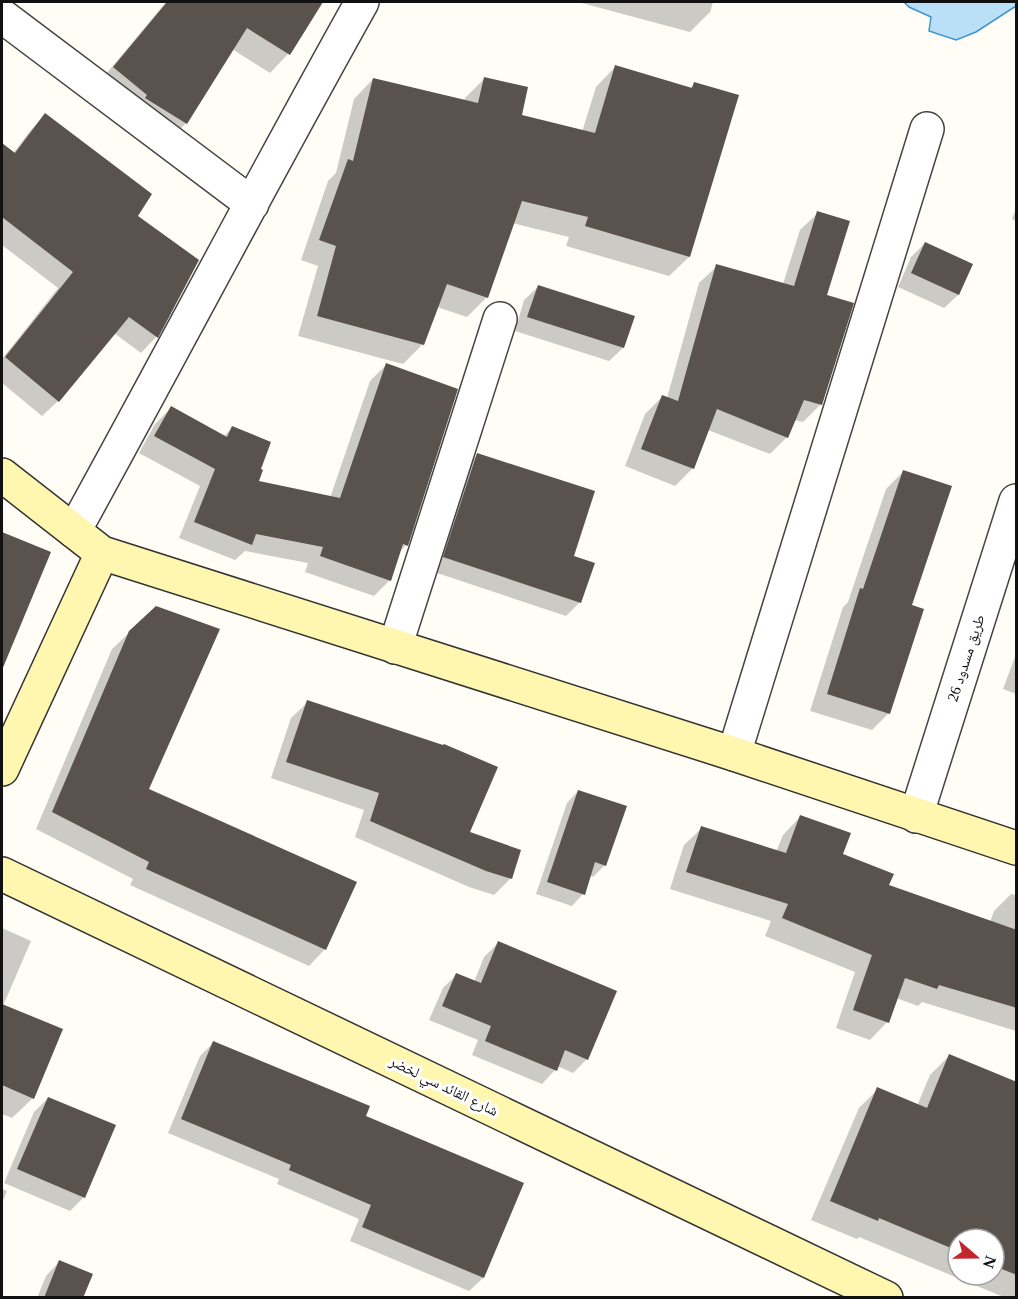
<svg xmlns="http://www.w3.org/2000/svg" width="1018" height="1299" font-family="'Times New Roman','Noto Naskh Arabic',serif">
  <style>
    .water { fill: #b9e0f7; stroke: #3f96cf; stroke-width: 1.5 }
    .shadow { fill: #0003; fill-rule: evenodd }
    .building { fill: #5a524d }
    .lines { fill: none; stroke-linecap: round; stroke-linejoin: round }
    .street-casing { stroke: #444; stroke-width: 36 }
    .secondary-casing { stroke: #333; stroke-width: 36 }
    .street { stroke: #fff; stroke-width: 33 }
    .secondary { stroke: #fff6b0; stroke-width: 33 }
    .labels { text-anchor: middle; stroke-width: 6; stroke-linejoin: round; paint-order: stroke }
    .street-label { font-size: 15px; fill: #111; stroke: #fff }
  </style>
  <rect width="100%" height="100%" fill="#fffdf5"/>
  <!-- water -->
  <path class="water" d="M904 2H1016V6L976 32 956 40 929 31 931 17 909 7Z"/>
  <!-- shadow -->
  <path class="shadow" d="M166 2H321L288 54 270 73 232 49 186 123 168 142 96 86Z
    M578 2H713L710 12 690 32Z
    M615 67 689 89 695 83 689 257 669 276 566 246 569 237 512 223 487 297 467 317 437 307 423 344 403 364 298 336 318 266 301 260 328 181 336 173 354 99 373 79 464 101 465 98 485 78 520 117 582 132 596 87Z
    M45 115 136 217 197 261 156 337 141 353 114 333 58 401 42 416 2 383V359L58 288 2 245V168L30 131Z
    M1016 208V221L1012 219Z
    M818 213 825 296 821 404 803 422 794 420 787 437 770 454 708 430 693 468 675 486 625 466 645 414 663 396 667 398 699 283 717 266 783 284 800 230Z
    M925 243 971 265 958 295 944 308 898 287 911 257Z
    M538 287 633 317 623 348 609 361 515 331 524 300Z
    M386 365 406 545 399 552 390 580 374 596 305 572 308 563 245 551 235 560 179 538 200 486 139 453 155 424 171 408 223 437 232 428 257 482 330 498 370 381Z
    M477 455 572 557 580 602 566 616 431 571 463 469Z
    M903 472 889 713 872 730 810 711 843 607 848 602 886 489Z
    M2 533 49 553 5 658 2 661Z
    M130 632 147 789 325 949 309 966 130 885 133 879 36 829 112 649Z
    M1016 654V694L1003 689Z
    M308 702 468 833 519 850 510 879 494 895 469 887 355 837 364 810 271 778 291 718Z
    M578 791 605 865 593 877 589 875 583 894 572 906 536 894 567 803Z
    M800 817 841 855 887 885 990 922 994 911 1011 894 1016 895V1031L922 1002 918 1006 896 998 887 1022 870 1040 836 1028 855 972 765 936 771 921 670 889 684 845 702 828 776 852 783 835Z
    M2 928 31 941 3 1006 33 1098 12 1118 2 1114Z
    M498 943 587 1059 573 1073 557 1066 555 1070 542 1084 472 1055 478 1040 429 1020 443 988 457 974 474 982 484 957Z
    M214 1042 364 1117 522 1184 483 1278 469 1291 350 1241 359 1219 277 1184 279 1179 168 1133 200 1056Z
    M949 1056 1016 1083V1298H1006L859 1237 857 1239 811 1220 859 1108 878 1089 917 1106 930 1075ZM958 1239H994V1275H958Z
    M48 1098 84 1197 70 1211 4 1183 34 1112Z
    M2 1189 7 1191 2 1203Z
    M59 1262 81 1298H37L46 1276Z"/>
  <!-- building -->
  <path class="building" d="M167 2H323L290 55 247 28 187 124 145 98 147 95 113 67Z
    M615 65 692 88 694 82 739 95 690 257 585 226 588 217 522 201 488 298 447 284 424 345 317 316 336 246 319 240 348 159 353 161 373 78 478 103 484 77 528 87 522 115 595 133Z
    M45 113 152 194 138 216 199 260 158 338 129 317 59 402 5 357 73 272 2 217V143L15 153Z
    M817 211 850 221 827 295 854 303 822 405 804 400 788 438 717 409 694 469 641 449 662 395 678 401 716 264 794 286Z
    M925 242 973 264 959 295 911 273Z
    M538 285 635 316 624 348 527 317Z
    M386 363 458 389 408 546 403 544 391 581 320 556 323 547 256 534 252 545 194 522 215 469 154 436 171 406 227 437 232 426 271 442 261 469 263 470 259 481 340 498Z
    M477 453 595 491 574 556 595 563 581 603 443 557Z
    M903 470 952 486 912 605 924 609 890 714 827 694 860 588 863 589Z
    M2 532 51 552 2 670Z
    M156 606 220 629 149 789 357 882 326 950 146 869 149 862 52 812 129 631Z
    M307 700 443 745 444 744 498 767 470 832 521 850 512 879 486 871 370 821 379 793 286 762Z
    M578 790 627 806 606 866 595 862 585 895 547 882Z
    M800 815 851 833 843 854 894 874 889 885 1017 930V1008L939 985 937 989 905 978 889 1023 853 1010 872 955 782 918 788 904 686 872 701 826 786 853Z
    M498 941 617 991 588 1060 565 1050 557 1071 485 1041 491 1026 442 1006 456 973 481 983Z
    M2 1004 63 1029 34 1099 2 1085Z
    M213 1041 370 1106 366 1116 524 1183 484 1278 362 1227 371 1205 289 1170 291 1165 181 1119Z
    M949 1054 1017 1082V1275L994 1266V1239H958V1251L879 1218 878 1221 830 1201 877 1087 927 1108Z
    M48 1097 116 1125 85 1198 17 1169Z
    M59 1260 93 1274 83 1298H44Z"/>
  <g class="lines">
    <!-- street casing -->
    <g class="street-casing">
      <path id="street" d="M2 16 252 204
        M74 531C171 355 264 177 362 2
        M395 647 500 319
        M734 754 927 129
        M916 816 1016 501"/>
    </g>
    <!-- secondary casing -->
    <g class="secondary-casing">
      <path id="secondary" d="M2 475 102 553 734 754 1016 848
        M2 769 102 553
        M2 874 886 1298"/>
    </g>
    <!-- street -->
    <use href="#street" class="street"/>
    <!-- secondary -->
    <use href="#secondary" class="secondary"/>
  </g>
  <g class="labels">
    <!-- street labels -->
    <g class="street-label">
      <text transform="translate(966 658) rotate(-72)" y="5">طريق مسدود 26</text>
      <text transform="translate(444 1086) rotate(26)" y="5">شارع القائد سي لخضر</text>
    </g>
  </g>
  <!-- border -->
  <rect width="1018" height="1299" fill="none" stroke="#111111" stroke-width="6"/>
  <!-- north arrow -->
  <g transform="translate(976 1257) rotate(110)"><circle r="28" fill="#ffffff" stroke="#a0a0a0" stroke-width="1.5"/>
  <path d="M0-4.5L10 22L0 15L-10 22Z" fill="#c4262e"/>
  <text y="-9" font-size="16" font-weight="bold" text-anchor="middle" fill="#111111">N</text>
  </g>
</svg>
